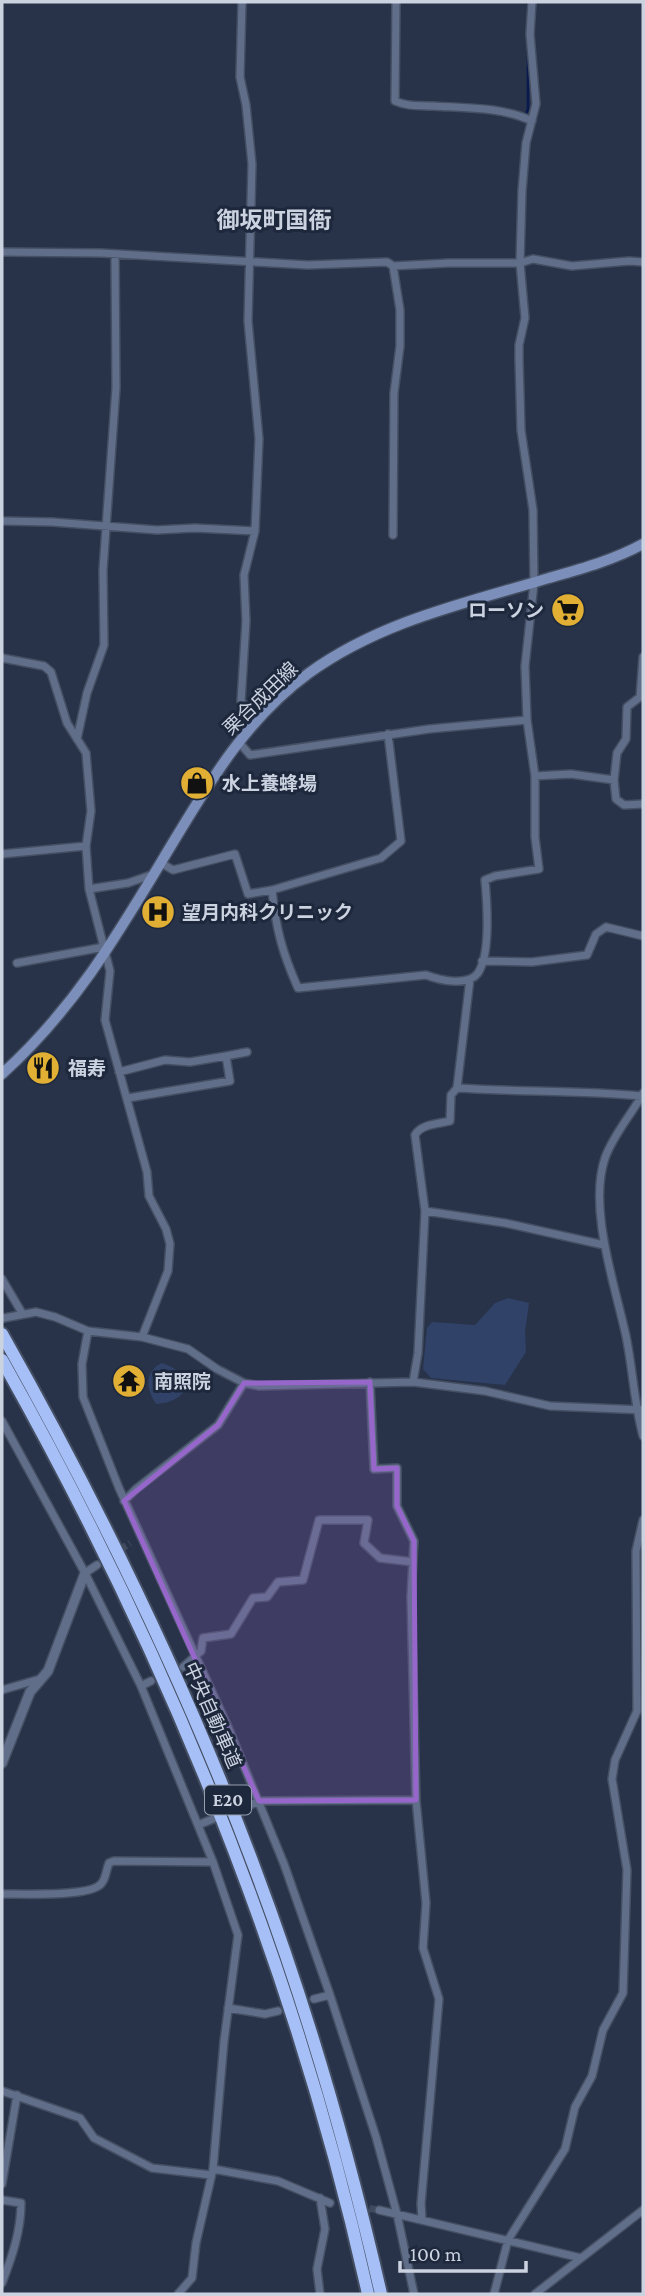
<svg xmlns="http://www.w3.org/2000/svg" width="645" height="2296" font-family="'Crimson Pro','Noto Sans JP',serif">
  <style>
    .green { fill: #314268 }
    .lines { fill: none; stroke-linecap: round; stroke-linejoin: round }
    .stream { stroke: #07194f; stroke-width: 2.5 }
    .minor-tunnel { stroke: #404a5f; stroke-width: 7; stroke-dasharray: 7 3.5; stroke-linecap: butt }
    .minor-casing { stroke: #454f63; stroke-width: 10 }
    .tertiary-casing { stroke: #454f63; stroke-width: 12 }
    .secondary-casing { stroke: #454f63; stroke-width: 13 }
    .motorway-casing { stroke: #454f63; stroke-width: 16 }
    .minor { stroke: #616e89; stroke-width: 7 }
    .tertiary { stroke: #616e89; stroke-width: 9 }
    .secondary { stroke: #7b8fba; stroke-width: 10 }
    .motorway { stroke: #a6bff6; stroke-width: 12 }
    .marked { fill: #9766cb; fill-opacity: 0.2; stroke: #9766cb; stroke-width: 5; stroke-linejoin: round }
    .labels { text-anchor: middle; stroke-width: 6; stroke-linejoin: round; paint-order: stroke }
    .shield { fill: #1e283d; stroke: #979faf; stroke-width: 2 }
    .shield-label { font-size: 18px; font-weight: bold; fill: #cbd2e0 }
    .poi-label { font-size: 19px; font-weight: bold; fill: #cbd2e0; stroke: #1e283d; text-anchor: start }
    .street-label { font-size: 19px; fill: #cbd2e0; stroke: #1e283d }
    .quarter-label { font-size: 23px; font-weight: bold; fill: #cbd2e0; stroke: #1e283d }
  </style>
  <rect width="100%" height="100%" fill="#283248"/>
  <!-- green -->
  <path class="green" d="M508 1298 529 1303 525 1332 526 1352 505 1385 431 1378 423 1369 427 1328 432 1322 475 1325 495 1303Z
    M162 1363C198 1375 190 1402 156 1404 146 1389 144 1371 162 1363Z"/>
  <g class="lines">
    <!-- stream -->
    <path class="stream" d="M528 2V12
      M525 116 528 109V50"/>
    <!-- minor-tunnel -->
    <path class="minor-tunnel" d="M103 1561 130 1543
      M359 2207 379 2210"/>
    <!-- minor casing -->
    <g class="minor-casing">
      <path id="minor" d="M242 2 240 77 246 105 252 164 248 321 259 439 255 531 244 575 246 621 241 701 257 720
        M396 2 395 101C409 107 419 105 433 106 465 108 503 107 532 121
        M2 252 101 253 308 265 387 262 393 266 449 263H520L533 259 572 266 629 261 643 262
        M2 521 52 522 157 530 195 528 255 531
        M393 535 394 393 400 346V310L393 266
        M2 658 44 666 51 672 67 723 86 753 91 811 86 846 89 889 128 883 154 874
        M388 734 401 841 381 858 272 890C276 929 282 952 298 988L426 975C439 980 468 987 478 973 491 954 487 902 485 880L495 876 539 869 535 837V776L527 720 525 666 534 583 533 510 521 430 519 359V345L525 318 520 263 522 191 526 143 536 104 530 34 532 2
        M77 739 87 693 104 645 103 570 116 388 115 255
        M238 741 250 755 429 729 527 720
        M535 776 571 774 614 780 616 799 624 805 643 804
        M614 780 617 753 626 739 627 707 640 697 643 657
        M2 854 86 846
        M161 863 173 870 235 854 248 894 272 890
        M89 889 110 971 105 1020 147 1172 149 1196 166 1229 170 1244 168 1271 142 1337
        M482 961 532 962 587 955 596 934 606 927 643 936
        M17 963 104 947
        M226 1056 247 1052
        M119 1072 165 1060 190 1062 226 1056 230 1081 128 1098
        M457 1088C519 1092 581 1090 642 1096
        M643 1093C632 1114 613 1135 605 1158 588 1208 615 1285 626 1336 633 1370 634 1403 643 1436
        M425 1211 505 1223 604 1245
        M2 1279 22 1313
        M4 1318 36 1312 55 1317 88 1331 142 1337 188 1349 217 1369 244 1383 259 1386 413 1382 485 1391 550 1406 643 1410
        M88 1331 82 1364 83 1397 119 1488 228 1727 284 1864 330 1995 376 2137 397 2214 414 2294
        M370 1382 374 1469 397 1468V1506L414 1541 411 1597 416 1800 426 1903 423 1948 439 1999 421 2204 422 2219
        M413 1382 418 1353 425 1211 415 1135C421 1124 438 1124 450 1121L451 1095 457 1088 470 979
        M2 1421 85 1573 141 1686 213 1862 238 1935 224 2041 213 2169 196 2243 192 2278 178 2294
        M124 1501 136 1489 218 1425 244 1383
        M85 1573 97 1565
        M183 1667 201 1651 203 1638 231 1634 253 1598 267 1597 278 1582 303 1580 319 1520H368L364 1543 380 1558 413 1562
        M141 1686 151 1681
        M2 1690 40 1679
        M246 1807 259 1801 416 1800
        M198 1825 213 1819
        M2 1894C21 1894 90 1897 101 1884 106 1879 106 1870 109 1863L114 1861 213 1862
        M314 1999 330 1995
        M228 2008 265 2014 278 2011
        M2 2091 80 2118 94 2138 152 2168 211 2175
        M213 2169 278 2181 330 2203
        M2 2184 17 2095
        M320 2198 325 2229 317 2269 320 2294
        M2 2200 21 2203C21 2231 12 2257 2 2283
        M379 2210 581 2258
        M494 2294 508 2240 565 2149 575 2107 592 2076 603 2030 623 1993 627 1870 612 1779 615 1760 637 1711 636 1551 643 1520
        M535 2294 643 2210"/>
    </g>
    <!-- tertiary casing -->
    <g class="tertiary-casing">
      <path id="tertiary" d="M2 1763 30 1692 48 1671 85 1573"/>
    </g>
    <!-- secondary casing -->
    <g class="secondary-casing">
      <path id="secondary" d="M2 1074C72 1011 115 939 163 859 205 790 242 722 309 673 381 621 466 603 549 578 581 569 614 560 643 544"/>
    </g>
    <!-- motorway casing -->
    <g class="motorway-casing">
      <path id="motorway" d="M2 1334C99 1506 186 1684 255 1869 307 2007 348 2150 381 2294
        M2 1360C167 1653 295 1965 368 2294"/>
    </g>
    <!-- minor -->
    <use href="#minor" class="minor"/>
    <!-- tertiary -->
    <use href="#tertiary" class="tertiary"/>
    <!-- secondary -->
    <use href="#secondary" class="secondary"/>
    <!-- motorway -->
    <use href="#motorway" class="motorway"/>
  </g>
  <!-- marked area -->
  <path class="marked" d="M370 1382 374 1469 397 1468V1506L414 1541 416 1800 259 1801 124 1501 218 1425 244 1383Z"/>
  <!-- icons -->
  <defs>
    <g id="supermarket-disc" transform="scale(1.75)"><circle r="9.5" fill="#e1af34" stroke="#1e283d"/><path d="M-6-5.5h2.5l.6 2H6L4.5 2H-2.5L-4.4-4H-6ZM-1.5 3.2a1.3 1.3 0 1 0 .1 0ZM3 3.2a1.3 1.3 0 1 0 .1 0Z" fill="#111"/></g>
    <g id="shop-disc" transform="scale(1.75)"><circle r="9.5" fill="#e1af34" stroke="#1e283d"/><path d="M-5-2.5h2.3a2.7 3.5 0 0 1 5.4 0H5L5.5 6h-11ZM-1.5-2.5h3a1.5 2.3 0 0 0-3 0Z" fill="#111"/></g>
    <g id="hospital-disc" transform="scale(1.75)"><circle r="9.5" fill="#e1af34" stroke="#1e283d"/><path d="M-5-5h3v3.5h4V-5h3V5h-3V1.5h-4V5h-3Z" fill="#111"/></g>
    <g id="restaurant-disc" transform="scale(1.75)"><circle r="9.5" fill="#e1af34" stroke="#1e283d"/><path d="M-5-6h1v4h1v-4h1v4h1v-4h1v5L-1.5 .5V6h-2V.5L-5-1ZM5-6V6H3V1.5H1.5Q1.5-4 5-6Z" fill="#111"/></g>
    <g id="temple-disc" transform="scale(1.75)"><circle r="9.5" fill="#e1af34" stroke="#1e283d"/><path d="M0-6L5-2H3V0L6.5 2.5H4V6H1.5V3h-3V6H-4V2.5H-6.5L-3 0V-2H-5Z" fill="#111"/></g>
  </defs>
  <g fill-rule="evenodd">
    <use href="#supermarket-disc" x="568" y="610"/>
    <use href="#shop-disc" x="197" y="783"/>
    <use href="#hospital-disc" x="158" y="912"/>
    <use href="#restaurant-disc" x="43" y="1068"/>
    <use href="#temple-disc" x="129" y="1381"/>
  </g>
  <g class="labels">
    <!-- shield labels -->
    <rect class="shield" x="205" y="1785.5" width="46" height="29" rx="5"/>
    <g class="shield-label">
      <text x="228" y="1806">E20</text>
    </g>
    <!-- poi labels -->
    <g class="poi-label">
      <text x="544" y="617" text-anchor="end">ローソン</text>
      <text x="222" y="790">水上養蜂場</text>
      <text x="182" y="919">望月内科クリニック</text>
      <text x="68" y="1075">福寿</text>
      <text x="154" y="1388">南照院</text>
    </g>
    <!-- street labels -->
    <g class="street-label">
      <text transform="translate(260 698) rotate(-44)" y="7">栗合成田線</text>
      <text transform="translate(213 1715) rotate(66)" y="7">中央自動車道</text>
    </g>
    <!-- quarter labels -->
    <g class="quarter-label">
      <text x="274" y="228">御坂町国衙</text>
    </g>
  </g>
  <!-- border -->
  <rect width="645" height="2296" fill="none" stroke="#cbd2e0" stroke-width="7"/>
  <!-- scale -->
  <path d="M400 2261v10h126v-10" fill="none" stroke="#cbd2e0" stroke-width="3.5"/>
  <text x="410" y="2261" font-size="21" fill="#cbd2e0" stroke="#1e283d" stroke-width="5" paint-order="stroke">100 m</text>
</svg>
